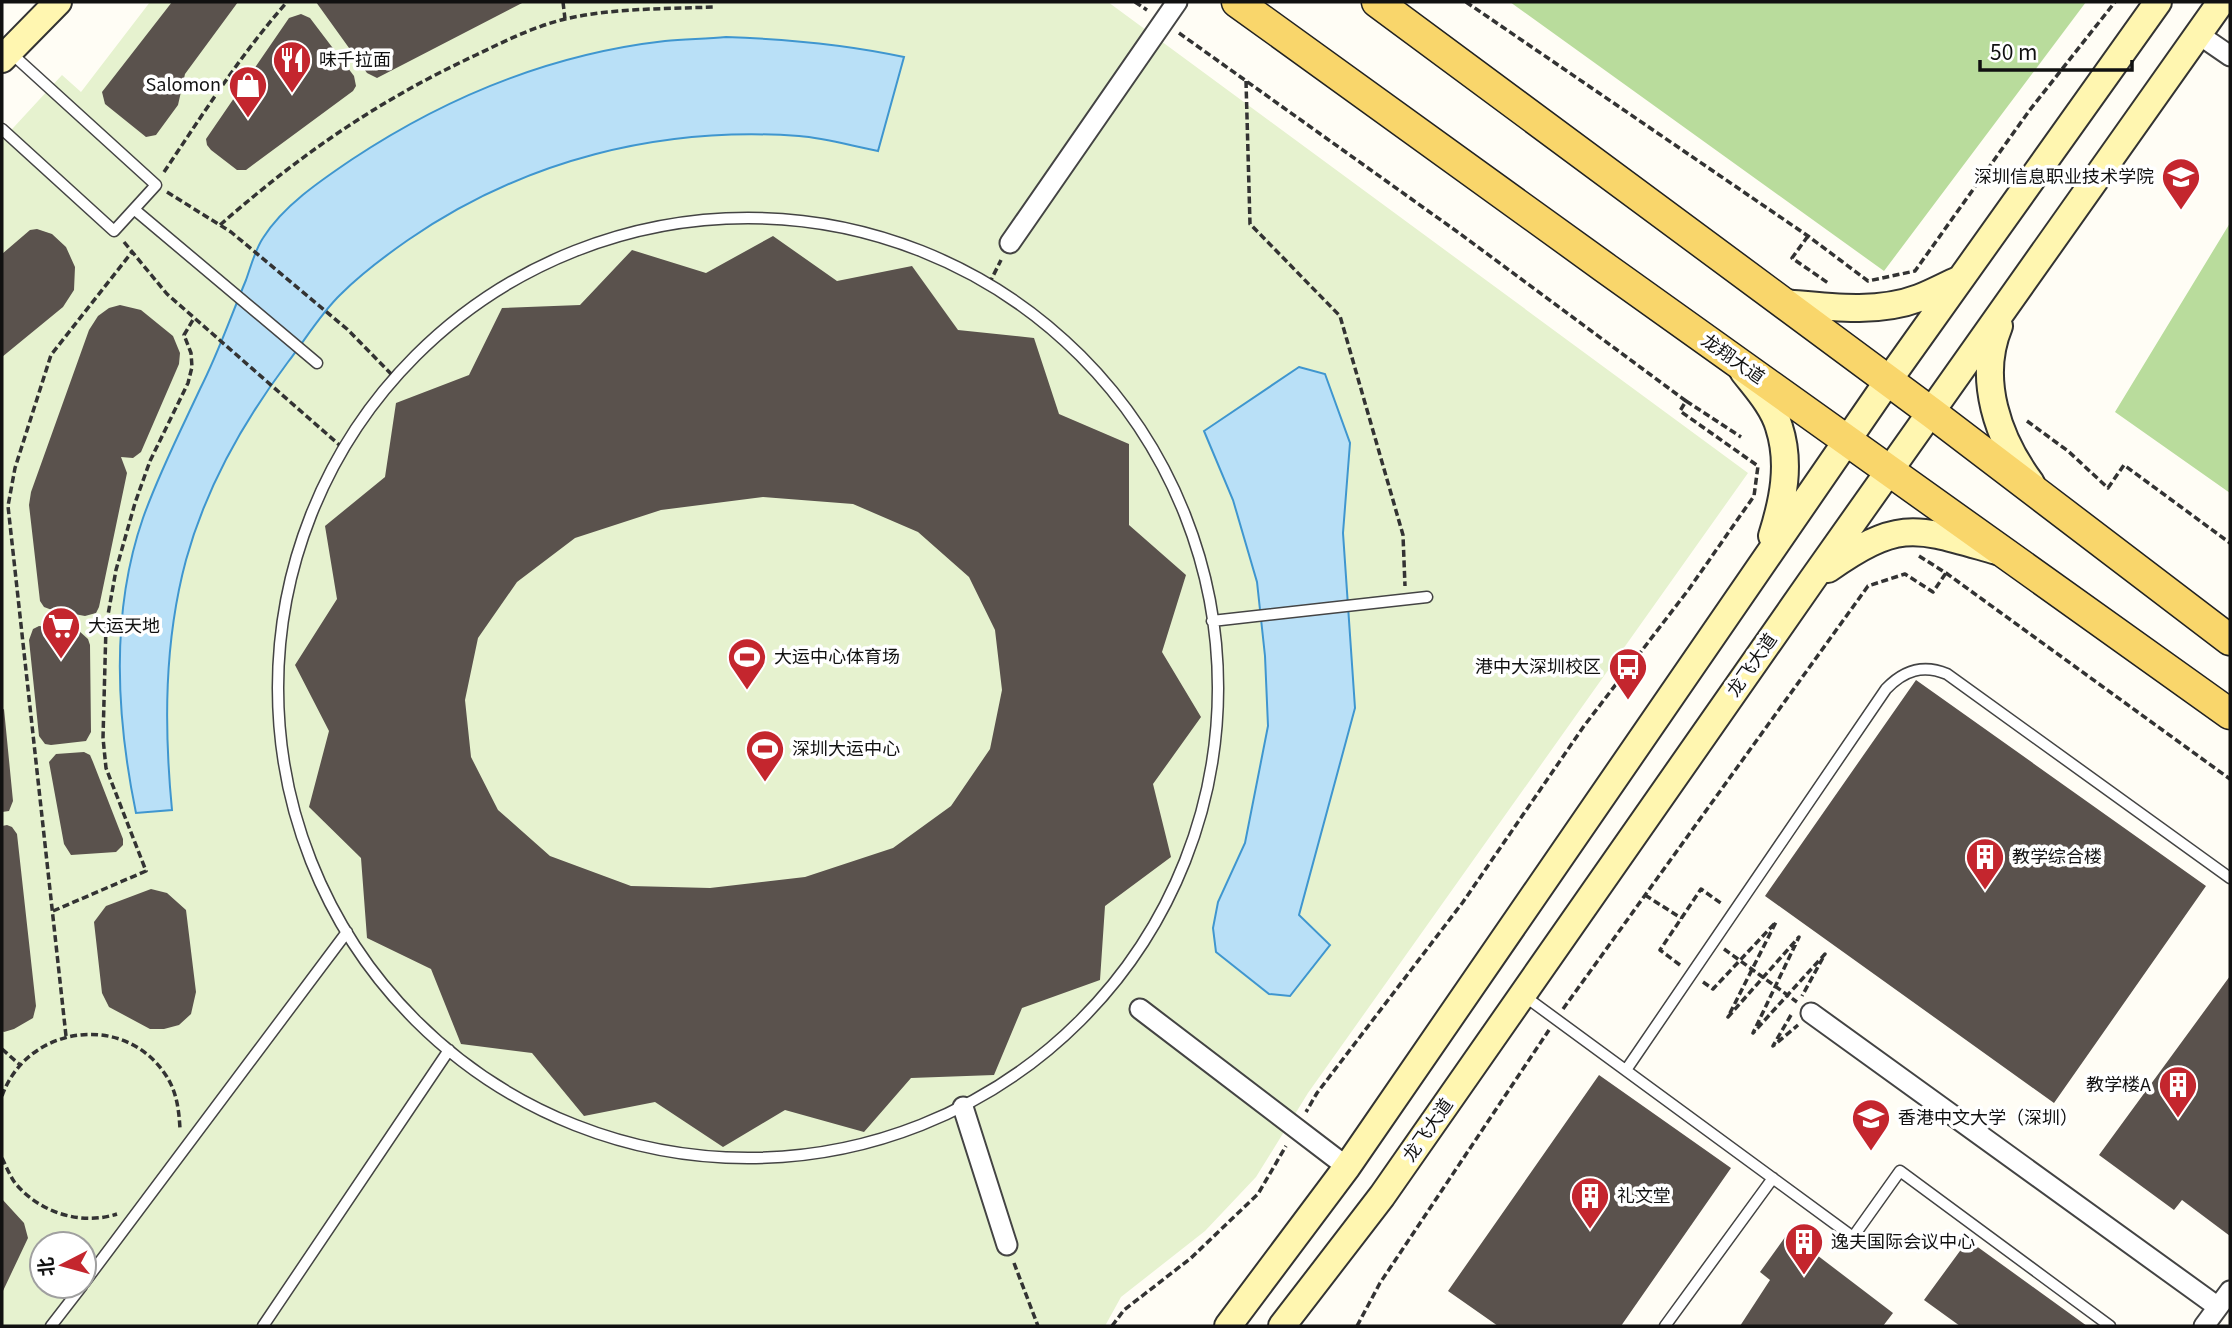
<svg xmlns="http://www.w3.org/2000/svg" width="2232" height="1328" font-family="Georgia,'Noto Sans SC',serif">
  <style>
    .forest { fill: #b9dc9c }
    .pitch { fill: #e6f2cf; fill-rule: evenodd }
    .water { fill: #b9e0f7; stroke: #3f96cf; stroke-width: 2 }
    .building { fill: #5a524d; fill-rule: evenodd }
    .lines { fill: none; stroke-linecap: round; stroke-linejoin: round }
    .lane-casing { stroke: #444; stroke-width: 13 }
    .street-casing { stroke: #444; stroke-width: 23 }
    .secondary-casing { stroke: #333; stroke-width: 30 }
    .primary-casing { stroke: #222; stroke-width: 33 }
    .path { stroke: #333; stroke-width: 3.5; stroke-dasharray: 7 3.5; stroke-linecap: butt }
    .lane { stroke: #fff; stroke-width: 10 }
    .street { stroke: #fff; stroke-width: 19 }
    .secondary { stroke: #fff6b0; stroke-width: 26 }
    .primary { stroke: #f9d66b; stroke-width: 30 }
    .labels { text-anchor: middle; stroke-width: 7; stroke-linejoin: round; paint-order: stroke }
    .poi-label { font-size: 18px; fill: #111; stroke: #fff; text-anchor: start }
    .street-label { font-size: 18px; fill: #111; stroke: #fff }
  </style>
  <rect width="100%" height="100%" fill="#fffdf5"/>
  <!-- forest -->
  <path class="forest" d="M1510 2H2086L1884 271Z
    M2230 223V493L2115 412Z"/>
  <!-- pitch -->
  <path class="pitch" d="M150 2H1108L1748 473 1308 1093 1256 1177 1205 1231 1121 1297 1105 1326H2V140L62 75 81 92ZM42 1244H84V1286H42Z"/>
  <!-- water -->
  <path class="water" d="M726 37C787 39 844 44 904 57L878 151C852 146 825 138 799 136 660 126 524 160 408 240 385 256 361 274 341 294 321 313 305 340 288 362 243 422 206 487 186 560 164 642 164 727 172 810L136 813C116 716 110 613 143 518 159 473 180 432 200 389 218 354 231 316 246 280 251 266 255 250 263 238 283 206 320 181 351 160 446 97 551 54 665 41 685 39 706 39 726 37Z
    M1299 367 1325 374 1350 443 1343 533 1355 708 1299 915 1330 945 1290 996 1269 994 1216 952 1213 928 1218 902 1245 843 1268 726 1265 656 1257 582 1233 500 1204 431Z"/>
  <!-- building -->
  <path class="building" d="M172 2H238L185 74 178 105 156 135 146 137 105 104 102 92Z
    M316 2H524L377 78 367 73Z
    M301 14 310 18 354 76 356 86 353 91 246 170H237L211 150 207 145 206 139 289 18Z
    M37 229 52 234 66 247 75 267 74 290 63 307 2 357V254L30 230Z
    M773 236 837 281 912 266 958 330 1034 338 1059 414 1129 444V525L1186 575 1162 652 1201 717 1153 784 1171 857 1105 906 1100 980 1022 1008 994 1075 911 1078 864 1132 785 1110 723 1147 655 1102 584 1116 532 1053 461 1044 431 969 367 938 361 858 309 807 329 731 295 665 337 599 325 526 385 477 396 403 469 375 502 308 580 305 632 250 706 273ZM763 497 853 504 918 532 969 577 995 630 1002 690 990 749 951 806 893 848 805 877 710 888 631 886 550 856 498 810 471 757 465 700 478 638 517 582 575 538 661 510Z
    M120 305 141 310 173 336 180 353 179 364 141 452 133 458 121 457 127 473 99 607 96 613 85 616 52 610 44 607 40 601 29 505 31 492 89 330 98 316 109 308Z
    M39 626 78 630 88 639 90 645 91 732 86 741 51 745 45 744 39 736 29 640 33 629Z
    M1916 680 2206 886 2054 1103 1765 896Z
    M4 709 13 801 9 811 2 812V710Z
    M84 752 90 755 93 762 123 839V845L116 852 71 855 64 844 49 762 56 754Z
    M7 825 12 827 17 834 36 1006 33 1018 14 1029 4 1032 2 1031V826Z
    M151 889 167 893 186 910 196 992 191 1014 179 1025 164 1029H150L109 1007 102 993 94 922 106 906Z
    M2230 976V1236L2182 1200 2174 1210 2099 1155Z
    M1599 1075 1731 1168 1621 1326H1498L1448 1291Z
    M2 1199 24 1223 28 1238 2 1293Z
    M1788 1233 1893 1313 1883 1326H1740L1770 1280 1760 1272Z
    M1968 1240 2087 1326H1960L1924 1300Z"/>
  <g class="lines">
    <!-- lane casing -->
    <g class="lane-casing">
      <path id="lane" d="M2 129 114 231 156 185 12 54
        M135 210 317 363
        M278 688a470 470 0 1 1 940 0a470 470 0 1 1-940 0Z
        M1212 621 1427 597
        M1523 995 1853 1237 1900 1171 2110 1326
        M1626 1070 1886 689C1904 670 1923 664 1947 674L2230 878
        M84 1283 347 932
        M51 1326 82 1286
        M263 1326 449 1050
        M1665 1326 1773 1178"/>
    </g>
    <!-- street casing -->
    <g class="street-casing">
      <path id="street" d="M2198 34 2230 56
        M1010 243 1177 2
        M1140 1009 1347 1167
        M1811 1013 2218 1307
        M963 1107 1007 1245
        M2204 1326 2230 1291"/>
    </g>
    <!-- secondary casing -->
    <g class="secondary-casing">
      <path id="secondary" d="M2 59 58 2
        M1784 303C1828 307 1877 314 1919 298 1932 293 1945 286 1958 280
        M1999 326C1977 379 1998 439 2031 483
        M1743 371C1756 388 1773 406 1779 427 1791 464 1783 501 1772 536
        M1828 569C1901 518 1916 528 1997 551
        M1228 1326 1347 1167 1888 381 2158 2
        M1282 1326 1382 1196 1812 580 2221 2"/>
    </g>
    <!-- primary casing -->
    <g class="primary-casing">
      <path id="primary" d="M1237 2 1604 267 2230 714
        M1377 2 1932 413 2230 640"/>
    </g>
    <!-- path -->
    <path class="path" d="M563 2 565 19
      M1135 2 1147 10
      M1466 2 1808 236 1868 281 1915 271 2029 111 2115 2
      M1179 33 1459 233 1686 401 1680 411 1758 466 1754 496 1689 589 1584 726 1463 902 1317 1093 1306 1112
      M1246 81 1250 224 1340 316 1403 535 1405 586
      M164 172C203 114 241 54 287 2
      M167 192 231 232 347 329 395 378
      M220 225C301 154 379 100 476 55 505 41 533 27 565 19 613 8 664 9 713 7
      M1808 236 1792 258 1828 283
      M124 242 167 294 344 449
      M989 284 1001 260
      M1686 401 1741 437
      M2027 421 2068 451 2108 488 2124 465 2230 543
      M1919 556 1946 573 2230 779
      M1645 895 1681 918
      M53 911 146 871 106 768 103 738 106 626 116 570 135 503 150 461 188 383 192 367 191 353 184 335 194 318
      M1724 949 1797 1002
      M1680 965 1660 950 1701 889 1722 904
      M1703 982 1713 989 1776 922 1728 1017 1799 937 1753 1033 1825 954 1802 996
      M1563 1009 1868 586 1905 574 1933 592 1946 573
      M1791 1015 1773 1046 1798 1025
      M66 1036 8 506 15 468 51 355 132 252
      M2 1049 19 1064
      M2 1096C27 1025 126 1011 167 1077 177 1093 179 1111 180 1129
      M2 1158C6 1166 10 1176 15 1183 39 1212 80 1226 117 1214
      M1014 1263 1038 1326
      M1112 1326 1124 1310 1191 1258 1258 1194 1286 1146
      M1357 1326 1380 1283 1549 1030"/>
    <!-- lane -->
    <use href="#lane" class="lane"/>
    <!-- street -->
    <use href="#street" class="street"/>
    <!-- secondary -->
    <use href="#secondary" class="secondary"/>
    <!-- primary -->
    <use href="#primary" class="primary"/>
  </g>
  <!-- icons -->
  <defs>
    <g id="restaurant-pin" transform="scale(2.0125)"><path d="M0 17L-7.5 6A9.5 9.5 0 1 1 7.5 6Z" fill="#c4262e" stroke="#fff"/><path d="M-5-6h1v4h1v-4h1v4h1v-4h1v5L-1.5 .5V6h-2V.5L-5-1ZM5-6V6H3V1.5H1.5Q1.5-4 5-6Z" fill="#fff"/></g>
    <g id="shop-pin" transform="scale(2.0125)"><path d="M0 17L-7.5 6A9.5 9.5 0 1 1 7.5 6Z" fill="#c4262e" stroke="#fff"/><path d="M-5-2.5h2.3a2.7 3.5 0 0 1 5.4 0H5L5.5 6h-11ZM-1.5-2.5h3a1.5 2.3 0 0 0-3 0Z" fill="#fff"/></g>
    <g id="university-pin" transform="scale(2.0125)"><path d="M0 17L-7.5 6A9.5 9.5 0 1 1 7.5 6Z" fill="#c4262e" stroke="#fff"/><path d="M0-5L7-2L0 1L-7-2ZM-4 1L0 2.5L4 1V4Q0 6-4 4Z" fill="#fff"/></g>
    <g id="supermarket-pin" transform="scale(2.0125)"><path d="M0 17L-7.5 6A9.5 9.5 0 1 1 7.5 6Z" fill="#c4262e" stroke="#fff"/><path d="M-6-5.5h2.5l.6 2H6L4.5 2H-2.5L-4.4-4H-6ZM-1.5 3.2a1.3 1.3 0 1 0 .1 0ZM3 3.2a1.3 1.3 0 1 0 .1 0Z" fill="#fff"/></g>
    <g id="stadium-pin" transform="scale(2.0125)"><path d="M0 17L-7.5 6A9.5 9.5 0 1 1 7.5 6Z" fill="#c4262e" stroke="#fff"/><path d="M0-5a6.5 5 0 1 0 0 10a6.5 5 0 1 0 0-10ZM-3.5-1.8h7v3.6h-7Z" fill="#fff"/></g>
    <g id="bus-pin" transform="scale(2.0125)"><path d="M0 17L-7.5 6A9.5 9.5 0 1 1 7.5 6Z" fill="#c4262e" stroke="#fff"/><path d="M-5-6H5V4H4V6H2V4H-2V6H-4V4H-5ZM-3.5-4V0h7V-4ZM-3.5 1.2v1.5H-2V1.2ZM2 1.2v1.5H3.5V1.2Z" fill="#fff"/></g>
    <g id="building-pin" transform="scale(2.0125)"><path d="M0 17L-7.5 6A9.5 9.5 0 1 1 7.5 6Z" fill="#c4262e" stroke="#fff"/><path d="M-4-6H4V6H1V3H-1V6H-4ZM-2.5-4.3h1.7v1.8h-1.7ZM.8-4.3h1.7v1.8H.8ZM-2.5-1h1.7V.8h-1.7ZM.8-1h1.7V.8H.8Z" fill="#fff"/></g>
  </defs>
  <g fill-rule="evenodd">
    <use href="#restaurant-pin" x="292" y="60"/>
    <use href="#shop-pin" x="248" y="85"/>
    <use href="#university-pin" x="2181" y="177"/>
    <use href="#supermarket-pin" x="61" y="626"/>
    <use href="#stadium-pin" x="747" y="657"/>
    <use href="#bus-pin" x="1628" y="667"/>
    <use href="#stadium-pin" x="765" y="749"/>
    <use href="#building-pin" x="1985" y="857"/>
    <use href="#building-pin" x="2178" y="1085"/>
    <use href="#university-pin" x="1871" y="1118"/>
    <use href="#building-pin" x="1590" y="1196"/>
    <use href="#building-pin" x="1804" y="1242"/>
  </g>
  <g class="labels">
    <!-- poi labels -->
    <g class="poi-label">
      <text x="319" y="66">味千拉面</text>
      <text x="221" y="91" text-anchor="end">Salomon</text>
      <text x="2154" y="183" text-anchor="end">深圳信息职业技术学院</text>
      <text x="88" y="632">大运天地</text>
      <text x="774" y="663">大运中心体育场</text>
      <text x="1601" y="673" text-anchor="end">港中大深圳校区</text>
      <text x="792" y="755">深圳大运中心</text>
      <text x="2012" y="863">教学综合楼</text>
      <text x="2151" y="1091" text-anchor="end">教学楼A</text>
      <text x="1898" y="1124">香港中文大学（深圳）</text>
      <text x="1617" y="1202">礼文堂</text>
      <text x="1831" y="1248">逸夫国际会议中心</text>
    </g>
    <!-- street labels -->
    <g class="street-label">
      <text transform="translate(1733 359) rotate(35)" y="6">龙翔大道</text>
      <text transform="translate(1752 665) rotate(-55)" y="6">龙飞大道</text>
      <text transform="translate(1428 1130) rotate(-55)" y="6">龙飞大道</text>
    </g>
  </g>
  <!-- border -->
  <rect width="2232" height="1328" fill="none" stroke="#111111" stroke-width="7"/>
  <!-- north arrow -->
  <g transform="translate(63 1265) rotate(264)"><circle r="33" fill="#ffffff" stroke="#a0a0a0" stroke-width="2"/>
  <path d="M0-5L12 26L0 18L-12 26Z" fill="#c4262e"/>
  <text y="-10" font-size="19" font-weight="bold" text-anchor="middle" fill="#111111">北</text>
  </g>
  <!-- scale -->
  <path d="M1980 60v10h152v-10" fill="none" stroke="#111111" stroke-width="3.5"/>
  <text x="1990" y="60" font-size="21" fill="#111111" stroke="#ffffff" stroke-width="5" paint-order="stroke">50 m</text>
</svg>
